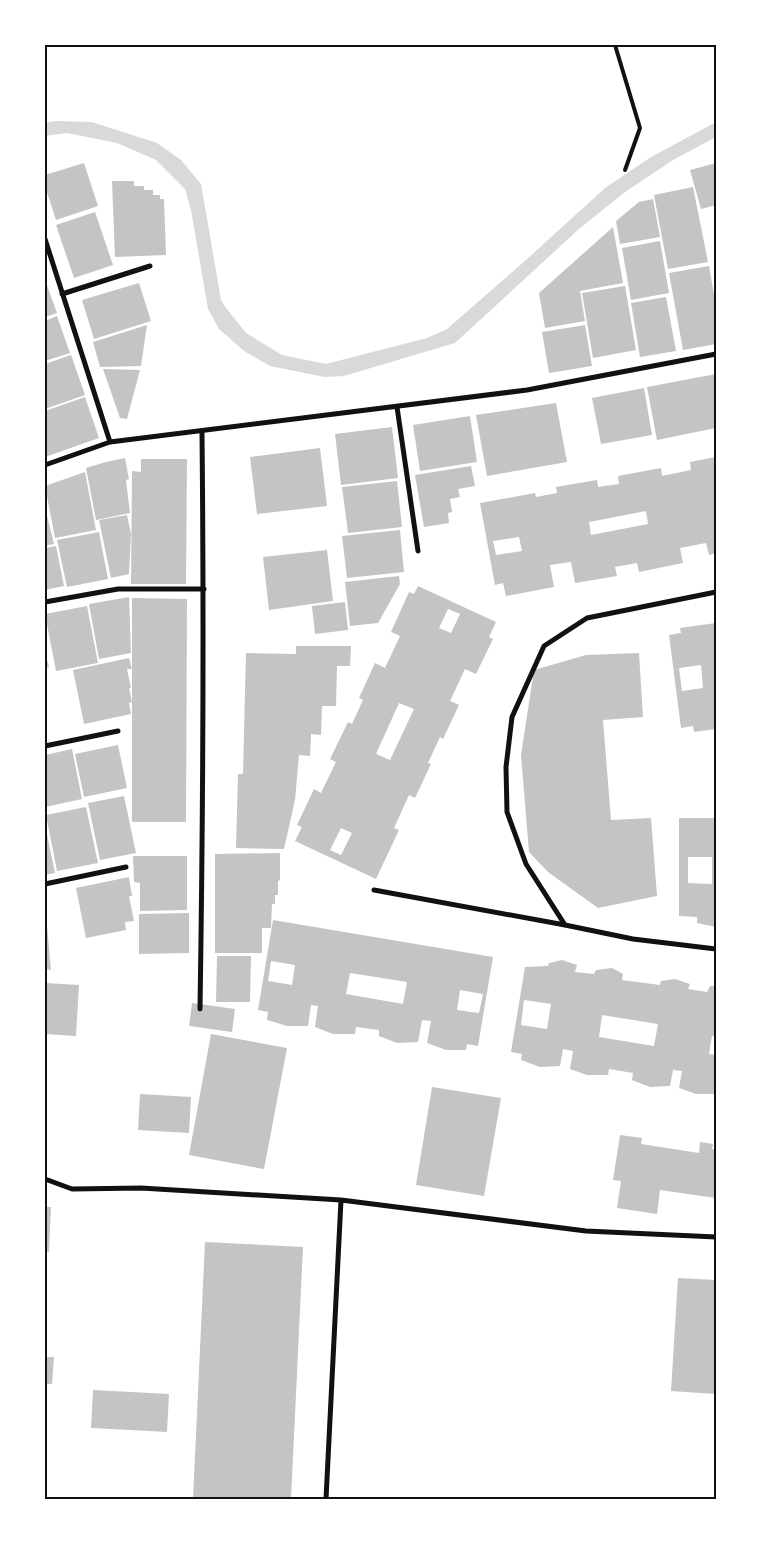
<svg xmlns="http://www.w3.org/2000/svg" width="761" height="1544" font-family="'IBM Plex Sans',sans-serif">
  <style>
    .water { fill: #d9d9d9 }
    .building { fill: #c4c4c4; fill-rule: evenodd }
    .lines { fill: none; stroke-linecap: round; stroke-linejoin: round }
    .service { stroke: #111; stroke-width: 4 }
    .minor { stroke: #111; stroke-width: 5 }
    .neatline { fill: none; stroke: #111; stroke-width: 2 }
  </style>
  <rect width="100%" height="100%" fill="#fff"/>
  <!-- water -->
  <path class="water" d="M56 121 92 122 157 143 181 160 201 184 221 300 226 308 246 333 282 355 326 364 427 338 447 329 527 259 605 188 651 157 716 122V137L673 160 625 192 579 229 455 343 344 376 324 377 270 366 244 351 219 329 208 309 191 210 185 189 156 160 117 143 67 133 45 136V123Z"/>
  <!-- building -->
  <path class="building" d="M84 163 98 206 56 220 45 186V175Z
    M716 163V205L701 209 690 170Z
    M112 181H134V186H144V190H153V195H160V199H164L166 255 115 257Z
    M693 187 708 262 668 269 654 195Z
    M653 199 660 237 620 244 616 221 639 202Z
    M95 212 113 265 74 278 56 225Z
    M613 227 623 283 580 291 585 321 545 328 539 293Z
    M660 241 669 293 631 300 622 248Z
    M709 266 716 306V344L683 350 669 273Z
    M45 280 57 313 45 317Z
    M139 283 151 321 94 339 82 300Z
    M625 286 636 350 593 358 582 293Z
    M666 297 676 351 640 357 631 303Z
    M57 316 70 353 45 361V321Z
    M147 325 141 366 100 367 93 342Z
    M585 325 592 366 549 373 542 332Z
    M71 355 85 395 45 409V364Z
    M103 369 140 370 127 419 120 418Z
    M716 374V428L657 440 647 387Z
    M644 388 652 435 601 444 592 398Z
    M85 397 99 438 45 457V411Z
    M556 403 567 462 487 476 476 415Z
    M470 416 477 462 420 471 413 425Z
    M392 427 398 478 341 485 335 434Z
    M320 448 327 506 257 514 250 457Z
    M716 457V553L709 555 706 543 680 548 683 563 639 572 637 563 615 567 617 576 575 583 571 562 550 565 554 587 506 596 503 583 495 585 480 503 535 493 536 497 557 493 556 487 597 480 598 487 619 484 618 476 661 468 662 476 691 470 690 462ZM646 511 648 524 591 535 589 522ZM519 537 522 551 496 555 493 541Z
    M125 458 129 479 126 480 130 513 96 520 86 468 106 462Z
    M141 459H187L186 584H131L132 471 141 472Z
    M471 466 475 486 458 489 460 497 450 499 452 512 448 513 449 523 424 527 415 475Z
    M85 472 96 530 55 538 45 486Z
    M397 481 402 527 348 533 342 487Z
    M45 507 54 544 45 546Z
    M127 515 131 534 129 574 111 578 99 520Z
    M400 530 404 572 347 578 342 536Z
    M99 532 108 579 67 587 57 540Z
    M56 546 64 586 45 590V548Z
    M327 550 333 601 269 610 263 557Z
    M399 576 400 584 378 623 350 626 345 582Z
    M418 586 496 622 489 637 493 639 476 674 465 669 450 701 459 705 443 739 440 737 428 763 431 764 415 798 409 795 394 828 399 830 376 879 295 841 302 827 297 825 314 789 321 793 336 762 330 759 348 722 352 724 363 700 359 698 375 663 385 668 400 636 391 632 409 592 414 594ZM448 609 460 614 451 633 439 628ZM399 703 414 709 390 760 376 754ZM341 828 352 833 341 855 330 850Z
    M129 597 131 653 99 659 89 604Z
    M132 598 187 599 186 822H132Z
    M345 602 348 630 315 634 312 606Z
    M87 606 98 663 56 671 45 614Z
    M716 623V729L694 732 693 726 681 728 669 635 681 633 680 628ZM701 665 703 688 682 691 679 668Z
    M296 646H351L350 666H337L336 706H322L321 735 311 734 310 756 299 755 295 800 284 849 236 848 238 774H243L246 653 296 654Z
    M45 652 49 667 45 668Z
    M639 653 643 717 603 720 611 820 651 818 657 896 598 908 548 872 529 852 521 755 534 670 586 655Z
    M129 658 132 669H127L131 688H129L132 702 129 703 131 714 84 724 73 670Z
    M118 745 127 788 84 797 75 754Z
    M72 749 82 799 45 807V755Z
    M124 796 136 853 100 860 88 803Z
    M86 807 98 863 57 871 46 815Z
    M679 818H716V927L697 923V917L679 916ZM688 857H712V884L688 883Z
    M46 829 55 873 45 875V830Z
    M280 853V880L278 881V895H275V904H272L271 928H262V953H215V854Z
    M133 856H187V910L140 911V883L134 882Z
    M129 877 132 896H129L134 921 125 922 126 930 86 938 76 888Z
    M189 913V953L139 954V914Z
    M45 914H46L51 970 45 969Z
    M273 920 493 957 478 1046 467 1044 466 1050H446L427 1043 431 1021 422 1020 418 1042 397 1043 379 1036V1030L356 1027 355 1034H333L315 1027 318 1006 311 1005 308 1026H287L267 1020 268 1012 258 1010ZM271 961 295 965 292 985 268 981ZM350 973 407 982 403 1004 346 994ZM460 990 483 994 479 1013 457 1010Z
    M217 956H251L250 1002H216Z
    M562 960 577 965 575 972 594 974 596 970 612 968 623 974 622 980 660 985 661 981 675 979 690 984 688 989 707 992 710 986H716V1037L712 1036 709 1054 716 1055V1094H696L679 1088 682 1071 673 1070 670 1086 650 1087 632 1080 633 1073 609 1069 608 1075H587L570 1069 573 1051 563 1049 560 1066 540 1067 521 1060 522 1054 511 1052 525 967 548 966 549 963ZM524 1000 551 1004 547 1029 521 1025ZM602 1015 658 1024 654 1046 599 1037Z
    M45 983 79 985 76 1036 45 1034Z
    M192 1003 235 1009 232 1032 189 1026Z
    M211 1034 287 1048 264 1169 189 1155Z
    M432 1087 501 1098 484 1196 416 1185Z
    M140 1094 191 1097 189 1133 138 1130Z
    M620 1135 642 1138 641 1144 699 1153 700 1142 713 1144 712 1149 716 1150V1198L660 1190 657 1214 617 1208 621 1181 613 1180Z
    M45 1207H51L49 1252 45 1251Z
    M205 1242 303 1247 291 1499H193Z
    M678 1278 716 1280V1394L671 1391Z
    M45 1357H54L52 1384H45Z
    M93 1390 169 1394 167 1432 91 1428Z"/>
  <g class="lines">
    <!-- service -->
    <path class="service" d="M615 45 640 128 625 170"/>
    <!-- minor -->
    <path class="minor" d="M45 239 110 442
      M62 294 150 266
      M397 407 418 551
      M45 465 110 442 527 390 716 354
      M45 602 118 589H204
      M45 746 118 731
      M45 884 126 867
      M374 890 565 925 633 939 716 949
      M565 925 526 864 507 812 506 767 512 717 544 646 587 618 716 592
      M200 1009C203 817 204 624 202 432
      M45 1179 72 1189 141 1188 341 1200 586 1231 716 1237
      M326 1499 341 1200"/>
  </g>
  <!-- border -->
  <rect width="761" height="1544" fill="none" stroke="#ffffff" stroke-width="92"/>
  <rect x="46" y="46" width="669" height="1452" class="neatline"/>
</svg>
